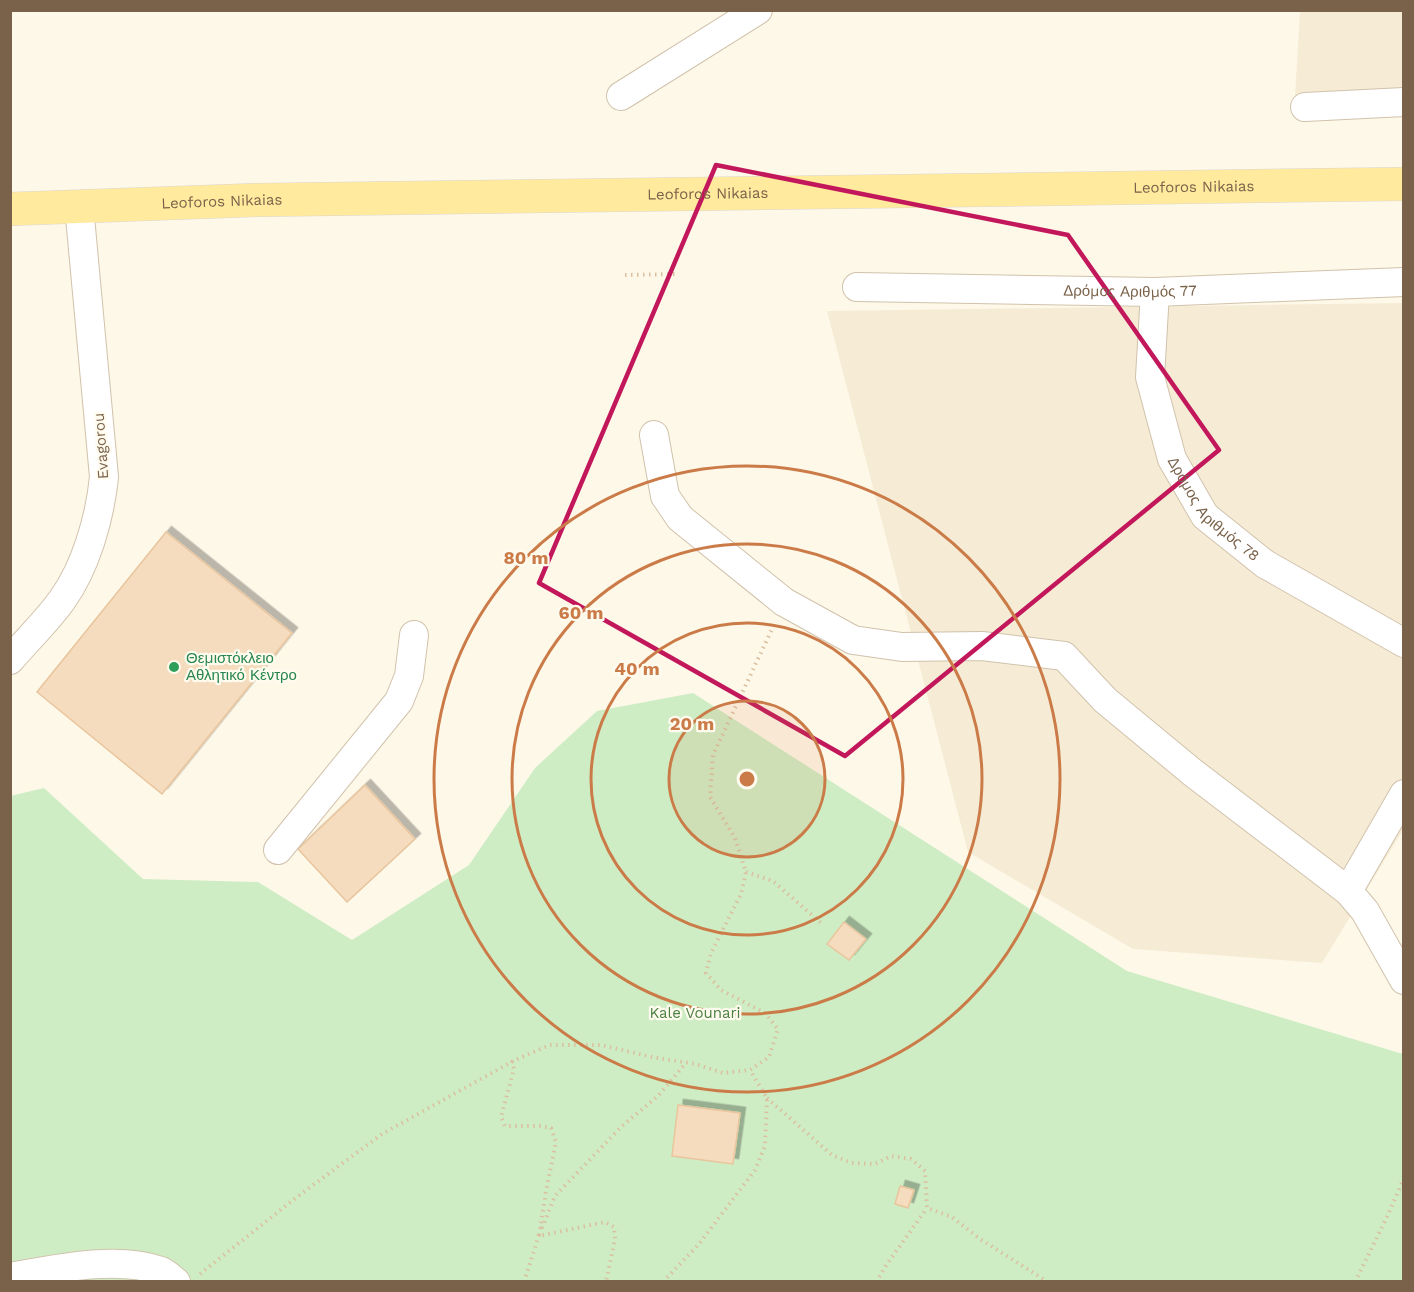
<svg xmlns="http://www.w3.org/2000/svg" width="1414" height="1292" font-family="'Work Sans',sans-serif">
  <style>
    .residential { fill: #f6ecd6 }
    .green { fill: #cfedc5 }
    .building { fill: #f5dcbe; stroke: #e9c59d; stroke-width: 1.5; filter: url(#shadow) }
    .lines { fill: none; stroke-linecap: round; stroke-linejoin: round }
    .minor-casing { stroke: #d1c2ac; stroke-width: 30 }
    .major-casing { stroke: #dcd6d0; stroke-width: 34 }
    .path { stroke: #dac0a0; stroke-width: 4; stroke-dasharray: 1.5 4.5; stroke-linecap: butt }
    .minor { stroke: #fff; stroke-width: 28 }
    .major { stroke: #ffea9d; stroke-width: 33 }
    .marked { fill: none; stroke: #c2185b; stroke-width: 4.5; stroke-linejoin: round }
    .ring { fill: none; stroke: #cb7b48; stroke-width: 3 }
    .leisure-dot { fill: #2e9e5b; stroke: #fffbef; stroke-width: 2 }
    .labels { text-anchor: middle; stroke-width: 4.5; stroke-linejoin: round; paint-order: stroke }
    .street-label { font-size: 15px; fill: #7a624a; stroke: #fffbef }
    .leisure-label { font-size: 15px; fill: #27864d; stroke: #fffbef; text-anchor: start }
    .park-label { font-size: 15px; fill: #4a8141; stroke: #fffbef }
    .centre { fill: #cb7b48; stroke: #fffbef; stroke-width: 3 }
    .ring-label { font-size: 18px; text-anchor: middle; font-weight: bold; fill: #cb7b48; stroke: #fffbef; stroke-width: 4.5; stroke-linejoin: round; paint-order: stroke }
  </style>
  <defs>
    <filter id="shadow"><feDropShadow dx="5.5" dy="-5.5" stdDeviation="0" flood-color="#0004"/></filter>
  </defs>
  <rect width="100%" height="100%" fill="#fef8e8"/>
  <!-- residential -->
  <path class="residential" d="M1300 11H1403V88L1295 96Z
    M1403 303V830L1322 963 1133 949 968 852 827 311Z"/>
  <!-- green -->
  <path class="green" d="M693 693 1127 971 1403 1054V1281H11L10 796 44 788 143 879 258 882 352 940 469 865 535 768 597 711Z"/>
  <!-- building -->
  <path class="building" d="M166 532 292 633 162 794 37 692Z
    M365 785 415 839 347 902 298 849Z
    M844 922 866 939 849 960 827 944Z
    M678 1105 740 1113 733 1164 672 1156Z
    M900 1186 914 1190 908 1208 895 1204Z"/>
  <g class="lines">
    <!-- minor casing -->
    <g class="minor-casing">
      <g id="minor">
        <path d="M621 96 758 10"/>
        <path d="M1305 107 1404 102"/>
        <path id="s1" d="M857 287 1155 292 1404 282"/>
        <path id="s2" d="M1155 292 1150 377 1172 459 1205 516 1265 564 1404 643"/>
        <path d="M654 435 665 496 680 518 784 602 853 640 902 647 982 646 1064 656 1105 700 1192 772 1348 891 1365 911 1404 980"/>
        <path d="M10 660C27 640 47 621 62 600 86 567 100 517 104 477L79 206"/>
        <path d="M278 850 399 701 409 676 414 635"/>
        <path d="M1348 891 1404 794"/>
        <path d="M10 1277C55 1269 117 1255 161 1271 166 1273 171 1278 176 1282"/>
      </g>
    </g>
    <!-- major casing -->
    <g class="major-casing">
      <g id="major">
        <path id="s3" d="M10 209 257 200 1404 184"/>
      </g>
    </g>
    <!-- path -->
    <path class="path" d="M625 275 677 274
      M746 872 773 881 821 923
      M512 1061 514 1069 501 1117 505 1126H540L551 1128 556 1142 546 1191 539 1236 605 1222 614 1227 615 1239 606 1282
      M767 1098 832 1155 852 1163 875 1164 891 1156 911 1159 925 1171 927 1208 952 1217 980 1239 1048 1282
      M542 1228 555 1196 622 1126 658 1096 685 1064
      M200 1274 293 1200 382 1134 515 1060 550 1045H601L652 1057 695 1064 723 1073 750 1070 769 1057 778 1029 765 1013 721 990 706 973 711 953 741 894 746 872 735 838 710 797 713 755 773 627
      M524 1282 539 1235
      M663 1282 699 1244 721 1215 755 1170 765 1146 767 1098 750 1070
      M876 1282 887 1264 927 1208
      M1355 1282 1386 1219 1404 1178"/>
    <!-- minor -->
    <use href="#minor" class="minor"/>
    <!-- major -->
    <use href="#major" class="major"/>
  </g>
  <!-- marked area -->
  <path class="marked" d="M716 165 1068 235 1219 450 845 756 539 583Z"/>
  <!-- distance rings -->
  <circle cx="747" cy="779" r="78" fill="#cb7b48" fill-opacity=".12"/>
  <g class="ring">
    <circle cx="747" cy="779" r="78"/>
    <circle cx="747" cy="779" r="156"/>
    <circle cx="747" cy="779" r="235"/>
    <circle cx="747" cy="779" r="313"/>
  </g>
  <!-- markers -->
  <circle class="leisure-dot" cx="174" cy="667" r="6"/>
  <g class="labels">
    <!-- street labels -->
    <g class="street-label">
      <text dy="5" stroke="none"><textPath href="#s3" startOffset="1184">Leoforos Nikaias</textPath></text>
      <text dy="5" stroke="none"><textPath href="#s3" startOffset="698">Leoforos Nikaias</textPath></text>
      <text dy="5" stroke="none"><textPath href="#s3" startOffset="212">Leoforos Nikaias</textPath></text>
      <text dy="5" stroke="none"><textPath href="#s1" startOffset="273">Δρόμος Αριθμός 77</textPath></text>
      <text transform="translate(101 446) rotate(-94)" y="5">Evagorou</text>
      <text dy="5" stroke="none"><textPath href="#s2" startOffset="236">Δρόμος Αριθμός 78</textPath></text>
    </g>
    <!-- leisure labels -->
    <g class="leisure-label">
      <text x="186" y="663">Θεμιστόκλειο<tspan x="186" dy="17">Αθλητικό Κέντρο</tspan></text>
    </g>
    <!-- park labels -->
    <g class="park-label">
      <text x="695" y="1018">Kale Vounari</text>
    </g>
  </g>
  <circle cx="747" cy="779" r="9" class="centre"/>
  <g class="ring-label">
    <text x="526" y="564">80 m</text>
    <text x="581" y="619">60 m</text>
    <text x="637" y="675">40 m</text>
    <text x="692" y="730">20 m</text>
  </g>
  <!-- border -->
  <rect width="1414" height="1292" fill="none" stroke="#7a624a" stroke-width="24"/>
</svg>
